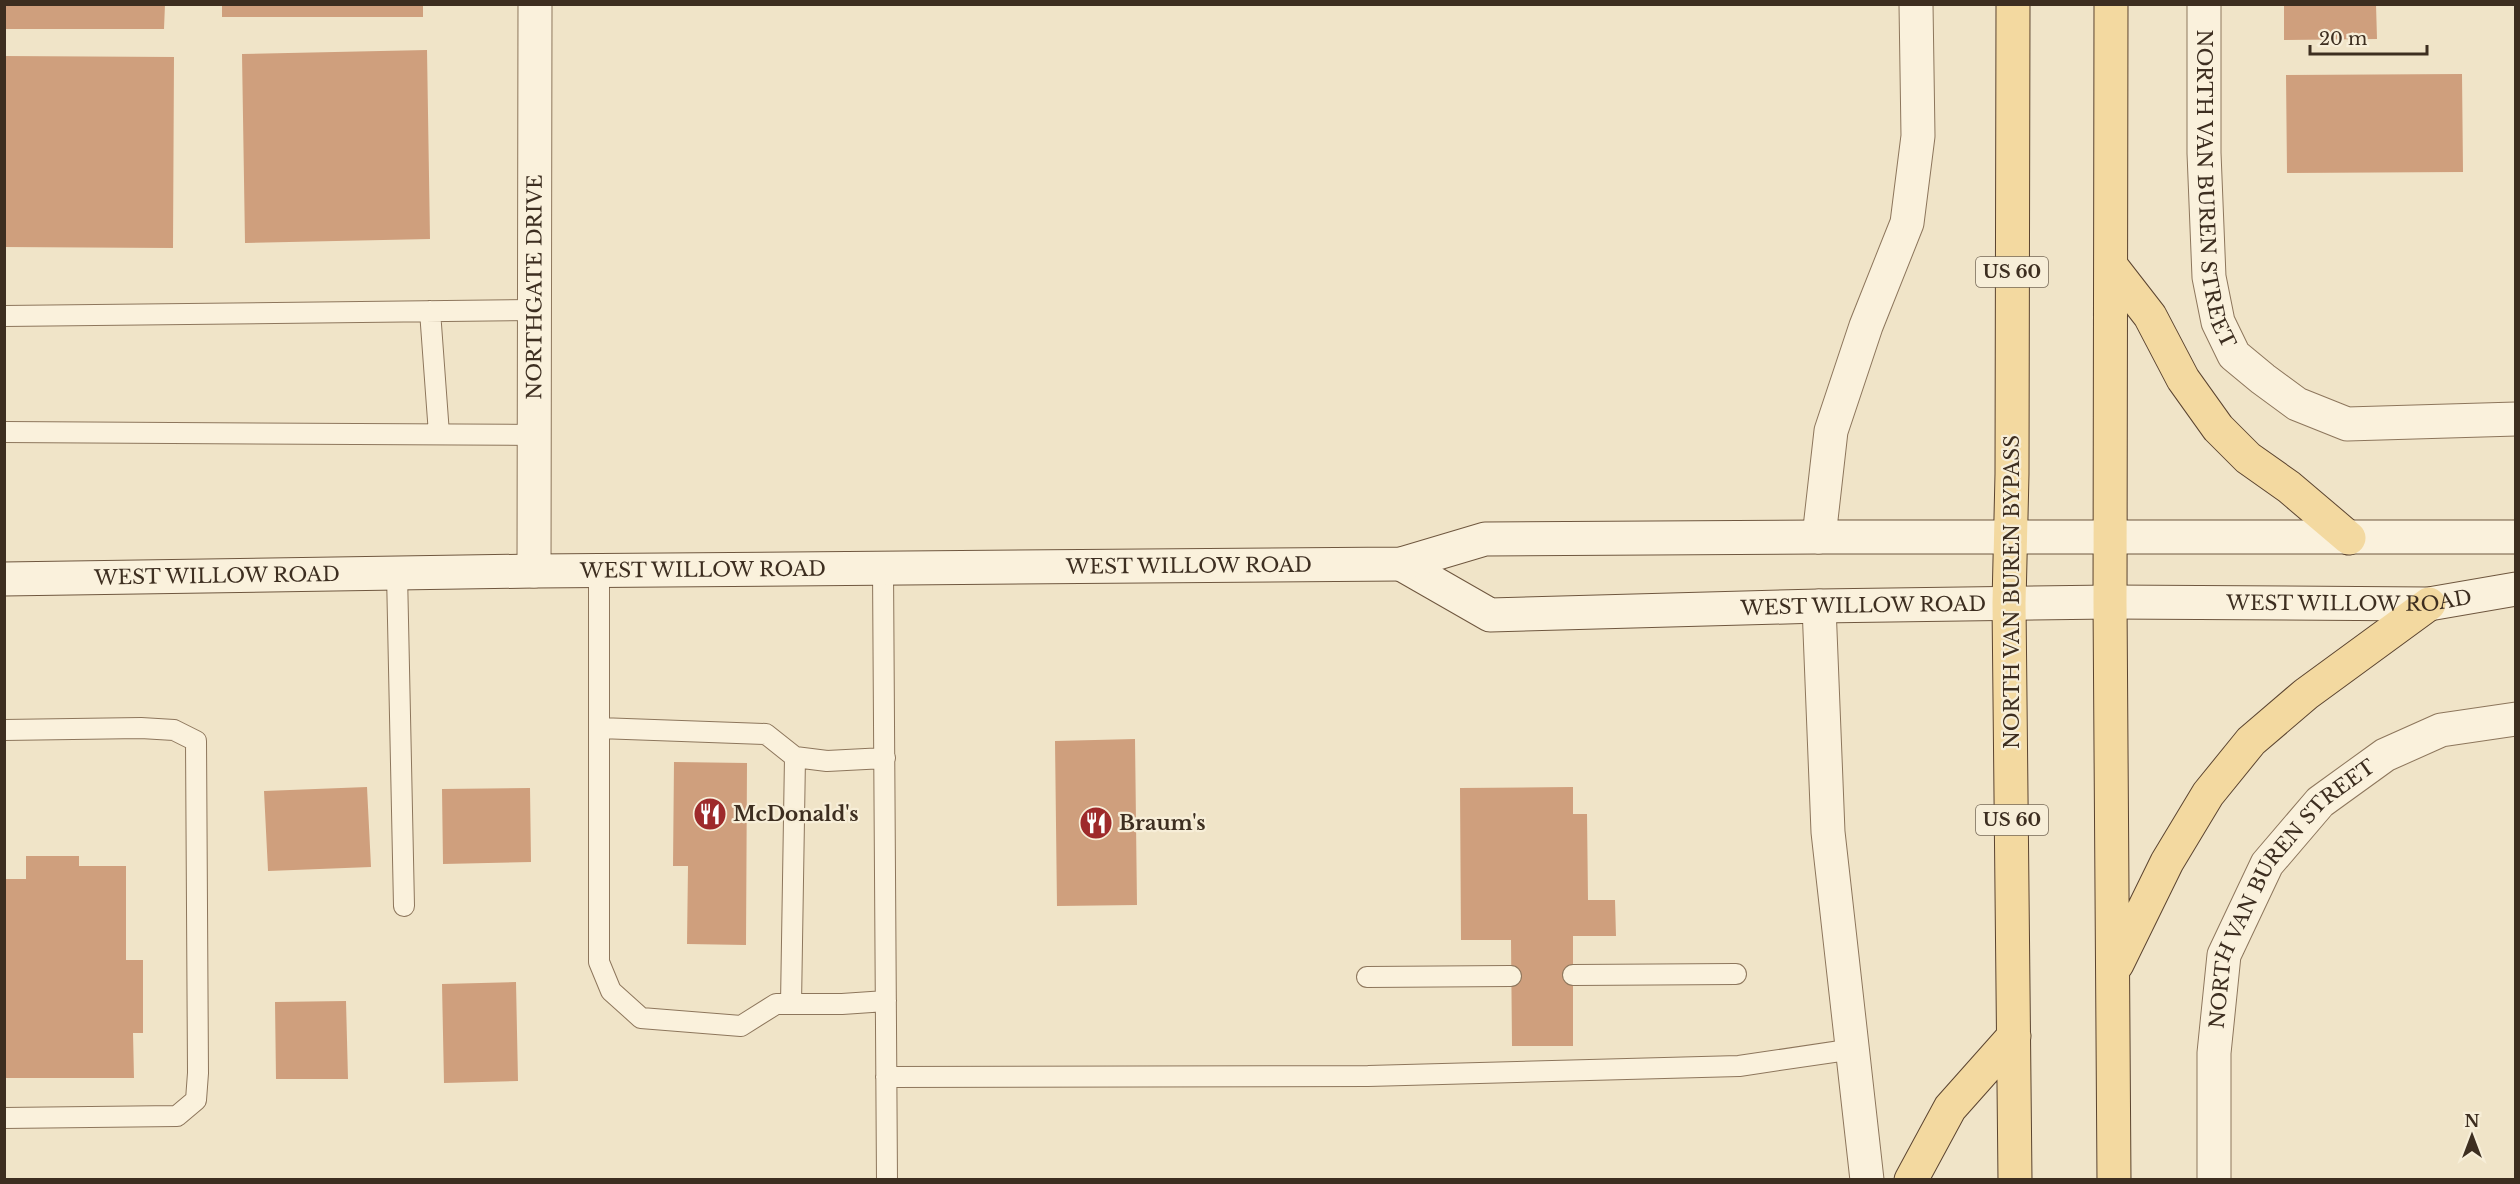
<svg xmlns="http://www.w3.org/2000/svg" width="2520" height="1184" font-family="'Libre Baskerville',serif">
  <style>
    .building { fill: #cf9f7d }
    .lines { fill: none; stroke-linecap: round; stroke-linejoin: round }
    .service-casing { stroke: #8d765c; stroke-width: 22 }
    .minor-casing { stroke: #8d765c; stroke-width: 35 }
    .tertiary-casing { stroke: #8d765c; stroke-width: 35 }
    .secondary-casing { stroke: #6f573f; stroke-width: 35 }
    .primary-casing { stroke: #5b4430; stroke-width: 35 }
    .service { stroke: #faf1dc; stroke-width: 20 }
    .minor { stroke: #faf1dc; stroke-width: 33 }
    .tertiary { stroke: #faf1dc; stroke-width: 33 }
    .secondary { stroke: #faf1dc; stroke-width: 33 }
    .primary { stroke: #f3d9a0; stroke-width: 33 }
    .labels { text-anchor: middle; stroke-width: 4.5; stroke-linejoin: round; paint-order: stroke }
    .shield { fill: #f7eed8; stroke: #756857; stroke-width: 1.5 }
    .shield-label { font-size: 18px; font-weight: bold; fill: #3d2e20 }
    .street-label { font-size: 20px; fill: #3d2e20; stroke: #f7eed8 }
    .poi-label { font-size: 20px; font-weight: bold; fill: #3d2e20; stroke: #f7eed8; text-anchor: start }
  </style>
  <rect width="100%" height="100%" fill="#f0e4c8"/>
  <!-- building -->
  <path class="building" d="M4 4H165L164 29H4Z
    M222 4H423V17H222Z
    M2284 4H2376L2377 39 2284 40Z
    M427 50 430 239 245 243 242 54Z
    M4 56 174 57 173 248 4 247Z
    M2462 74 2463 172 2287 173 2286 75Z
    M1135 739 1137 905 1057 906 1055 741Z
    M674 762 747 763 746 945 687 944 688 866H673Z
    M367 787 371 867 268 871 264 791Z
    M1573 787V814H1587L1588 900H1615L1616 936H1573V1046H1512L1511 940H1461L1460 788Z
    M530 788 531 862 443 864 442 789Z
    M26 856H79V866H126V960H143V1033H133L134 1078H4V879H26Z
    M516 982 518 1081 444 1083 442 984Z
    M346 1001 348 1079H276L275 1002Z"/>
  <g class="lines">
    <!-- service casing -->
    <g class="service-casing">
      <path id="service" d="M430 311 439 434
        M4 316 534 310
        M4 432 534 435
        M883 569 887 1180
        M599 571V962L611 991 641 1018 741 1026 776 1004H842L886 1001
        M397 573 404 906
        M599 728 766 734 795 757 827 761 885 758
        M4 730 141 728 174 730 196 741 198 1073 196 1100 177 1116 4 1118
        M1573 975 1736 974
        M1367 977 1511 976
        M791 1004 795 757
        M886 1077 1368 1076 1739 1066 1854 1049"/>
    </g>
    <!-- minor casing -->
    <g class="minor-casing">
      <g id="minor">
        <path id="s1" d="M534 571 535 4"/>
      </g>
    </g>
    <!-- tertiary casing -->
    <g class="tertiary-casing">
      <g id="tertiary">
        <path id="s2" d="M2204 4V153L2209 277 2218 322 2234 355 2263 379 2297 404 2347 424 2516 419"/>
        <path d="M1819 537 1831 431 1866 326 1907 223 1918 136 1916 4"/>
        <path d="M1819 606 1828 832 1867 1180"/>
        <path id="s3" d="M2214 1180V1053L2224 955 2267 864 2320 802 2385 755 2441 730 2516 719"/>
      </g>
    </g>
    <!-- secondary casing -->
    <g class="secondary-casing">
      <g id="secondary">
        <path id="s4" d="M1401 564 1490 615 1819 606 2110 602 2429 604 2516 589"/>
        <path id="s5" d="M4 579 534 571 1401 564 1485 539 1819 537H2516"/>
      </g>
    </g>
    <!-- primary casing -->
    <g class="primary-casing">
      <path id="primary" d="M2013 4 2012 474 2009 603 2015 1180
        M2111 4 2110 602 2114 1180
        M2112 267 2150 316 2183 379 2218 428 2248 458 2289 487 2349 538
        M2117 964 2167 862 2208 794 2251 741 2306 694 2429 604
        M1911 1180 1950 1108 2014 1036"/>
    </g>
    <!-- service -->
    <use href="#service" class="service"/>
    <!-- minor -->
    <use href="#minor" class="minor"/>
    <!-- tertiary -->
    <use href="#tertiary" class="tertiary"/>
    <!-- secondary -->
    <use href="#secondary" class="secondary"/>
    <!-- primary -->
    <use href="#primary" class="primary"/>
  </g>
  <!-- icons -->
  <defs>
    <g id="restaurant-disc" transform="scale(1.725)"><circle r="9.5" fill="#9e2a2b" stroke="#f7eed8"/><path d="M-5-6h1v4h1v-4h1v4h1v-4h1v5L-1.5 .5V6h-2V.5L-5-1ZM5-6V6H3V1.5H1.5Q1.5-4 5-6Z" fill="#fff"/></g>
  </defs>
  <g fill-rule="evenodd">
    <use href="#restaurant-disc" x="710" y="814"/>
    <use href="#restaurant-disc" x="1096" y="823"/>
  </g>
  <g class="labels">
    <!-- shield labels -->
    <g class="shield">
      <rect x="1976" y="257" width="72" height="30" rx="4.5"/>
      <rect x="1976" y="805" width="72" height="30" rx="4.5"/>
    </g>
    <g class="shield-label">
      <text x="2012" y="278">US 60</text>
      <text x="2012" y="826">US 60</text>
    </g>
    <!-- street labels -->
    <g class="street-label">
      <text dy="7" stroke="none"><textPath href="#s2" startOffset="186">NORTH VAN BUREN STREET</textPath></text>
      <text dy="7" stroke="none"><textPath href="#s1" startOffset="284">NORTHGATE DRIVE</textPath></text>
      <text dy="7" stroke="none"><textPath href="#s5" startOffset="1185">WEST WILLOW ROAD</textPath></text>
      <text dy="7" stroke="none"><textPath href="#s5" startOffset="699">WEST WILLOW ROAD</textPath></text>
      <text dy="7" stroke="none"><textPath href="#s5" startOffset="213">WEST WILLOW ROAD</textPath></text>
      <text transform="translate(2012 592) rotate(-90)" y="7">NORTH VAN BUREN BYPASS</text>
      <text dy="7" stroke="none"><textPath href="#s4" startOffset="962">WEST WILLOW ROAD</textPath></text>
      <text dy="7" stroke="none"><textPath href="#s4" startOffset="476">WEST WILLOW ROAD</textPath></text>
      <text dy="7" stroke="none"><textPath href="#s3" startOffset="312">NORTH VAN BUREN STREET</textPath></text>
    </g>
    <!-- poi labels -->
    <g class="poi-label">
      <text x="733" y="821">McDonald's</text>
      <text x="1119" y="830">Braum's</text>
    </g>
  </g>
  <!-- border -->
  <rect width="2520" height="1184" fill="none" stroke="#3d2e20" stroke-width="12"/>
  <!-- north arrow -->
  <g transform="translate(2472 1136)" stroke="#f7eed8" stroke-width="4.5" paint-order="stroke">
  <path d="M0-4.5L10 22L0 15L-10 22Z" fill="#3d2e20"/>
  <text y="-9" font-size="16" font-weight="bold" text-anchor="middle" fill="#3d2e20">N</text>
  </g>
  <!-- scale -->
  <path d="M2310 45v9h117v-9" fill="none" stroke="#3d2e20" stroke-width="3"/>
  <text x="2319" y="45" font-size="18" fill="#3d2e20" stroke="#f7eed8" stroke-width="4.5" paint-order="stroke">20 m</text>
</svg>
